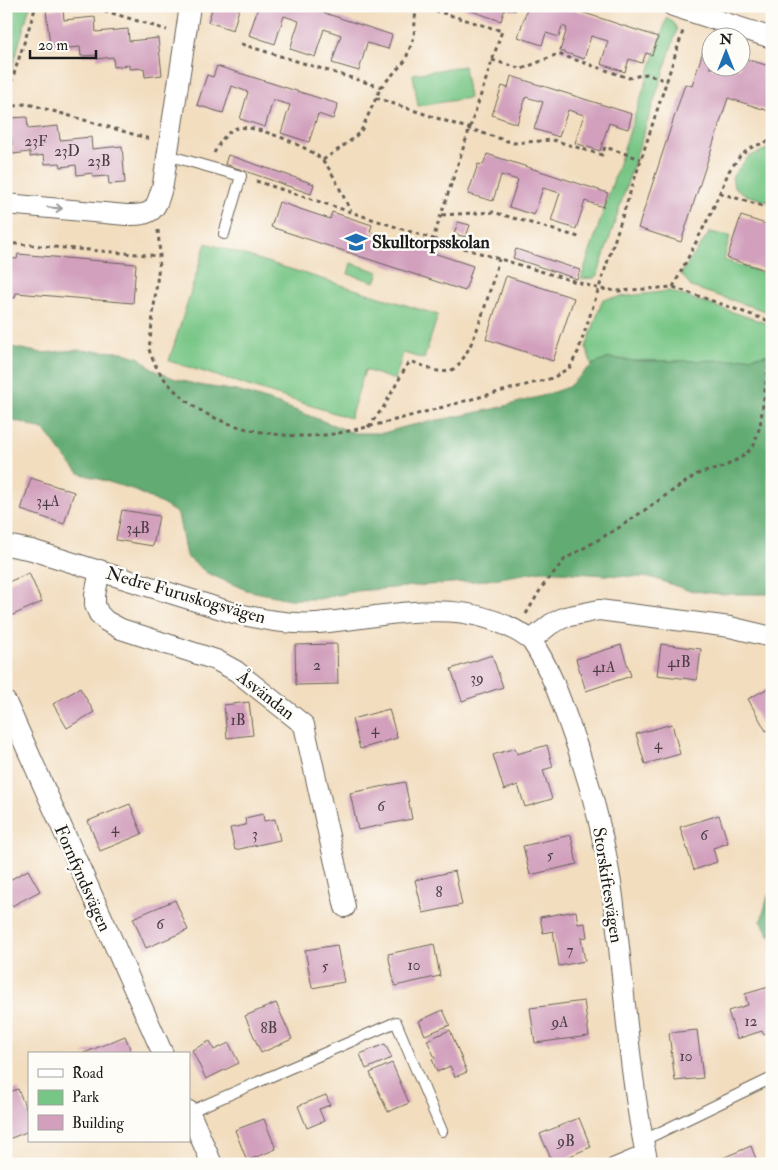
<svg xmlns="http://www.w3.org/2000/svg" width="778" height="1170" font-family="'IM FELL Double Pica',serif">
  <style>
    .green { fill: #78c686; stroke: #4a7151 }
    .forest { fill: #62ab73; stroke: #3f6448 }
    .building { fill: #d2a0bd }
    .lines { fill: none; stroke-linecap: round; stroke-linejoin: round }
    .lane-casing { stroke: #676055; stroke-width: 12 }
    .street-casing { stroke: #676055; stroke-width: 22 }
    .path { stroke: #676055; stroke-width: 3; stroke-dasharray: 4 4; stroke-linecap: butt }
    .lane { stroke: #fff; stroke-width: 10 }
    .street { stroke: #fff; stroke-width: 20 }
    .oneway { stroke: #999 }
    .labels { text-anchor: middle; stroke-width: 5; stroke-linejoin: round; paint-order: stroke }
    .number-label { font-size: 15px; fill: #4a3d44 }
    .poi-label { font-size: 18px; font-weight: bold; fill: #1c1c1c; stroke: #fdfcf7; text-anchor: start }
    .street-label { font-size: 18px; fill: #1c1c1c; stroke: #fdfcf7 }
  </style>
  <rect width="100%" height="100%" fill="#fdfcf7"/>
  <filter id="ink" filterUnits="userSpaceOnUse"><feTurbulence type="fractalNoise" baseFrequency=".02" numOctaves="2"/><feDisplacementMap in="SourceGraphic" scale="10" xChannelSelector="R" yChannelSelector="G"/><feConvolveMatrix kernelMatrix="1 2 1 2 8 2 1 2 1" color-interpolation-filters="sRGB"/></filter>
  <filter id="wash" filterUnits="userSpaceOnUse"><feTurbulence type="fractalNoise" baseFrequency=".0096" numOctaves="4" result="noise"/><feDisplacementMap in="SourceGraphic" scale="20" xChannelSelector="R" yChannelSelector="G"/><feGaussianBlur stdDeviation="1.12" result="paint"/><feColorMatrix in="noise" values="0 0 0 0 0 0 0 0 0 0 0 0 0 0 0 0 0 1.4 0 .05"/><feComposite in="paint" operator="in"/></filter>
  <g filter="url(#wash)">
    <rect width="100%" height="100%" fill="#f2ddbf"/>
    <!-- green -->
    <path class="green" d="M6 6H30L6 89Z
      M667 18 674 23 677 30 598 274 594 278 581 279Z
      M464 66 469 98 418 106 413 74Z
      M772 147V203L746 195 734 187 732 177 748 157Z
      M710 232 730 236 724 260 772 276V313L691 287 681 273Z
      M206 243 438 315 424 359 403 353 395 380 365 370 350 418 169 361Z
      M351 263 379 272 375 282 348 274Z
      M669 291 772 325V354L729 360 678 361H635L609 358 592 365 586 347 603 299Z"/>
    <!-- forest -->
    <path class="forest" d="M6 346 42 353 75 350 122 352 140 358 152 369 173 378 198 385 237 391 279 404 354 433H383L408 426 494 409 542 396 568 387 592 365 609 358 635 361H678L729 360 772 354V594H719L687 590 653 578 542 571 487 580 357 591 319 599H289L246 590 207 573 186 556 178 514 164 505 132 489 79 473 67 460 45 431 22 422 6 421Z
      M772 894V936L769 935 761 921 768 896Z"/>
    <g id="blocks">
      <!-- building -->
      <path class="building" d="M213 6H240L233 30 208 22Z
        M254 6H303L392 35 388 49 367 43 359 71 332 63 341 35 324 29 315 57 290 49 299 21 284 16 275 44 249 35 258 8Z
        M457 6H516L515 11 505 8 501 21Z
        M528 6H563L658 37 652 55 646 53 642 63 629 59 625 72 601 64 608 41 591 36 584 59 560 51 567 28 562 26 559 37 546 33 542 45 518 37Z
        M63 9 64 20 95 17 96 32 128 29 129 41 158 38 162 75 145 77 144 68 129 69V65L114 67 113 57 97 59V55L81 56 80 47 67 48 66 44 50 45 46 10Z
        M705 45 710 47V68H740V57L772 67V112L728 98 681 242 638 228 685 84 692 86Z
        M217 66 338 104 333 119 318 114 309 142 281 133 290 105 273 100 265 127 240 119 248 92 232 86 223 113 197 105 207 75 213 77Z
        M511 76 632 114 628 129 609 123 600 151 575 143 584 115 568 110 559 137 534 129 543 102 526 97 517 124 492 115 502 86 508 88Z
        M27 117 28 129 58 126 60 140 91 137 92 149 122 146 125 183 109 184 108 176 93 177 92 173 77 175 76 165 61 167 60 163 45 164 44 155 30 157V152L13 154 10 118Z
        M487 154 608 193 603 207 585 201 576 229 551 221 560 193 543 188 534 215 509 207 518 180 501 175 493 201 468 194 478 164 483 165Z
        M228 155 314 184 311 194 225 164Z
        M279 202 330 219 332 212 372 225 370 232 473 266 465 291 271 227Z
        M741 216 772 226V272L727 258Z
        M458 222 470 225 466 237 454 234Z
        M516 249 580 270 577 279 513 258Z
        M18 254 136 264 133 303 16 293 15 298 6 297V258L17 259Z
        M506 276 574 298 553 361 486 339Z
        M31 478 74 492 64 524 21 510Z
        M122 510 159 516 153 546 116 540Z
        M29 573 42 602 6 618V583Z
        M337 644 338 684 296 685 295 645Z
        M661 644 701 649 697 680 657 675Z
        M621 645 631 676 586 691 576 659Z
        M492 655 503 687 462 701 451 669Z
        M772 686V728L766 731 748 699Z
        M80 688 94 712 67 728 53 704Z
        M249 702 253 735 227 738 224 705Z
        M389 709 397 738 360 749 352 719Z
        M672 724 680 754 645 764 636 734Z
        M547 745 553 767 543 770 552 799 525 807 518 785 504 790 493 755 515 748 517 754Z
        M405 782 412 819 358 830 350 793Z
        M130 804 142 834 100 851 88 821Z
        M263 814 264 821 275 819 280 840 235 850 230 828 246 825 245 818Z
        M719 815 728 843 713 848 717 862 694 870 680 827Z
        M571 835 577 864 530 875 523 846Z
        M28 870 40 891 12 906 6 896V882Z
        M455 871 462 905 423 913 415 880Z
        M175 900 188 930 146 948 133 918Z
        M576 911 578 924 585 923 587 937 581 938 585 961 559 966 553 931 543 933 540 917Z
        M434 944 440 976 395 986 388 954Z
        M337 945 344 982 312 988 305 950Z
        M772 986V1032L764 1035 762 1031 737 1039 728 1011 748 1005 745 994Z
        M584 1001 589 1036 535 1043 530 1008Z
        M276 1003 292 1039 261 1053 245 1016Z
        M443 1010 450 1025 425 1035 419 1021Z
        M450 1030 467 1072 455 1077 450 1066 437 1072 432 1059 435 1058 427 1040Z
        M697 1030 703 1078 675 1081 669 1033Z
        M125 1036 132 1054H82Z
        M210 1041 214 1050 229 1043 239 1063 206 1079 192 1050Z
        M385 1044 392 1058 366 1069 360 1054Z
        M392 1063 409 1103 388 1112 370 1073Z
        M18 1089 29 1116V1131L6 1140V1093Z
        M326 1095 330 1105 319 1109 324 1121 307 1128 298 1106Z
        M579 1118 591 1147 553 1163 540 1134Z
        M264 1119 276 1149 247 1161 235 1130Z
        M751 1146 758 1164H720L718 1160Z"/>
    </g>
  </g>
  <g filter="url(#ink)">
    <use href="#blocks" fill-opacity="0" stroke="#676055" stroke-width="1"/>
    <g class="lines">
      <!-- lane casing -->
      <g class="lane-casing">
        <path id="lane" d="M167 155 241 176 224 234
          M189 1112 396 1022 442 1131
          M642 1141 772 1078
          M612 1164 645 1150"/>
      </g>
      <!-- street casing -->
      <g class="street-casing">
        <path id="street" d="M673 6 772 38
          M6 204 126 215C155 216 156 209 163 184L190 6
          M6 545 32 550 234 613C261 619 288 625 317 623 392 617 464 592 531 640L551 624 565 617 599 610 730 627 772 637
          M100 570 95 595V605L99 614 106 621 121 629 216 660 236 671 304 725 345 907
          M531 640C550 668 560 698 571 729 589 779 603 831 611 883 625 977 627 1071 648 1164
          M6 702 163 1054
          M189 1111 212 1164"/>
      </g>
      <!-- path -->
      <path class="path" d="M89 6 167 30
        M645 6 653 9
        M241 44 381 87
        M492 60 522 69 558 54 629 78 646 74 667 81
        M376 98 513 143 553 140 602 155 605 147 641 159
        M11 106 9 89 36 6
        M6 108 24 104 32 105 150 139
        M214 153C219 144 226 131 237 128 254 124 311 147 323 161 335 174 342 196 351 211
        M323 160 349 142 361 131 381 87 405 61 414 37 416 6
        M256 181 433 239 502 31 420 6
        M720 193 772 209
        M442 215 493 212 582 238
        M158 230 160 256 149 349C155 370 167 384 183 398 220 430 286 441 333 434 368 428 402 418 436 409 475 398 514 388 553 378L570 367 578 352 683 31
        M433 239 600 289 618 291 673 287 772 322
        M6 243 160 256
        M673 287 711 213 729 171 740 156 752 147 772 140
        M368 427 383 408 407 365 412 362C424 365 436 374 449 371 472 366 492 281 499 259
        M526 614 542 587 565 559 620 527 697 474 724 467 745 455 754 445 760 426 772 341"/>
      <!-- lane -->
      <use href="#lane" class="lane"/>
      <!-- street -->
      <use href="#street" class="street"/>
    </g>
    <!-- one-way arrows -->
    <defs><path id="oneway-shaft" d="M-6 0H5M1.5-3L5.5 0L1.5 3" fill="none" stroke-width="1.6" stroke-linecap="round" stroke-linejoin="round" transform="scale(1.25)"/></defs>
    <use class="oneway" href="#oneway-shaft" transform="translate(55 208) rotate(5)"/>
  </g>
  <!-- icons -->
  <defs>
    <g id="school-bare" transform="scale(1.725)"><path d="M0-5L7-2L0 1L-7-2ZM-4 1L0 2.5L4 1V4Q0 6-4 4Z" fill="#1f6fb2" stroke="#fdfcf7" stroke-width="2.5" paint-order="stroke"/></g>
  </defs>
  <g fill-rule="evenodd">
    <use href="#school-bare" x="356" y="242"/>
  </g>
  <g class="labels">
    <!-- number labels -->
    <g class="number-label">
      <text x="36" y="146">23F</text>
      <text x="67" y="156">23D</text>
      <text x="99" y="166">23B</text>
      <text x="48" y="506">34A</text>
      <text x="138" y="533">34B</text>
      <text x="679" y="667">41B</text>
      <text x="317" y="670">2</text>
      <text x="604" y="672">41A</text>
      <text x="477" y="683">39</text>
      <text x="238" y="725">1B</text>
      <text x="375" y="734">4</text>
      <text x="658" y="749">4</text>
      <text x="381" y="811">6</text>
      <text x="115" y="833">4</text>
      <text x="255" y="839">3</text>
      <text x="704" y="840">6</text>
      <text x="550" y="860">5</text>
      <text x="439" y="897">8</text>
      <text x="160" y="929">6</text>
      <text x="570" y="955">7</text>
      <text x="414" y="970">10</text>
      <text x="325" y="971">5</text>
      <text x="751" y="1026">12</text>
      <text x="560" y="1027">9A</text>
      <text x="269" y="1033">8B</text>
      <text x="686" y="1061">10</text>
      <text x="566" y="1146">9B</text>
    </g>
    <!-- poi labels -->
    <g class="poi-label">
      <text x="372" y="248">Skulltorpsskolan</text>
    </g>
    <!-- street labels -->
    <g class="street-label">
      <text transform="translate(186 595) rotate(16)" y="6">Nedre Furuskogsvägen</text>
      <text transform="translate(266 695) rotate(38)" y="6">Åsvändan</text>
      <text transform="translate(83 878) rotate(66)" y="6">Fornfyndsvägen</text>
      <text transform="translate(608 885) rotate(81)" y="6">Storskiftesvägen</text>
    </g>
  </g>
  <!-- margin -->
  <rect width="778" height="1170" fill="none" stroke="#fdfcf7" stroke-width="25"/>
  <!-- legend -->
  <rect x="28" y="1052" width="162" height="90" fill="#fdfcf7" stroke="#a3a29f"/>
  <rect x="38" y="1069" width="25" height="8" fill="#ffffff" stroke="#a3a29f"/>
  <text x="72" y="1078" font-size="15" fill="#1c1c1c">Road</text>
  <rect x="38" y="1090" width="25" height="15" fill="#78c686" stroke="#a3a29f"/>
  <text x="72" y="1102" font-size="15" fill="#1c1c1c">Park</text>
  <rect x="38" y="1115" width="25" height="15" fill="#d2a0bd" stroke="#a3a29f"/>
  <text x="72" y="1128" font-size="15" fill="#1c1c1c">Building</text>
  <!-- north arrow -->
  <g transform="translate(726 52)"><circle r="24" fill="#fdfcf7" stroke="#a3a29f"/>
  <path d="M0-4L9 19L0 12L-9 19Z" fill="#1f6fb2"/>
  <text y="-8" font-size="14" font-weight="bold" text-anchor="middle" fill="#1c1c1c">N</text>
  </g>
  <!-- scale -->
  <path d="M30 50v8h66v-8" fill="none" stroke="#1c1c1c" stroke-width="2.5"/>
  <text x="38" y="50" font-size="15" fill="#1c1c1c" stroke="#fdfcf7" stroke-width="4" paint-order="stroke">20 m</text>
</svg>
